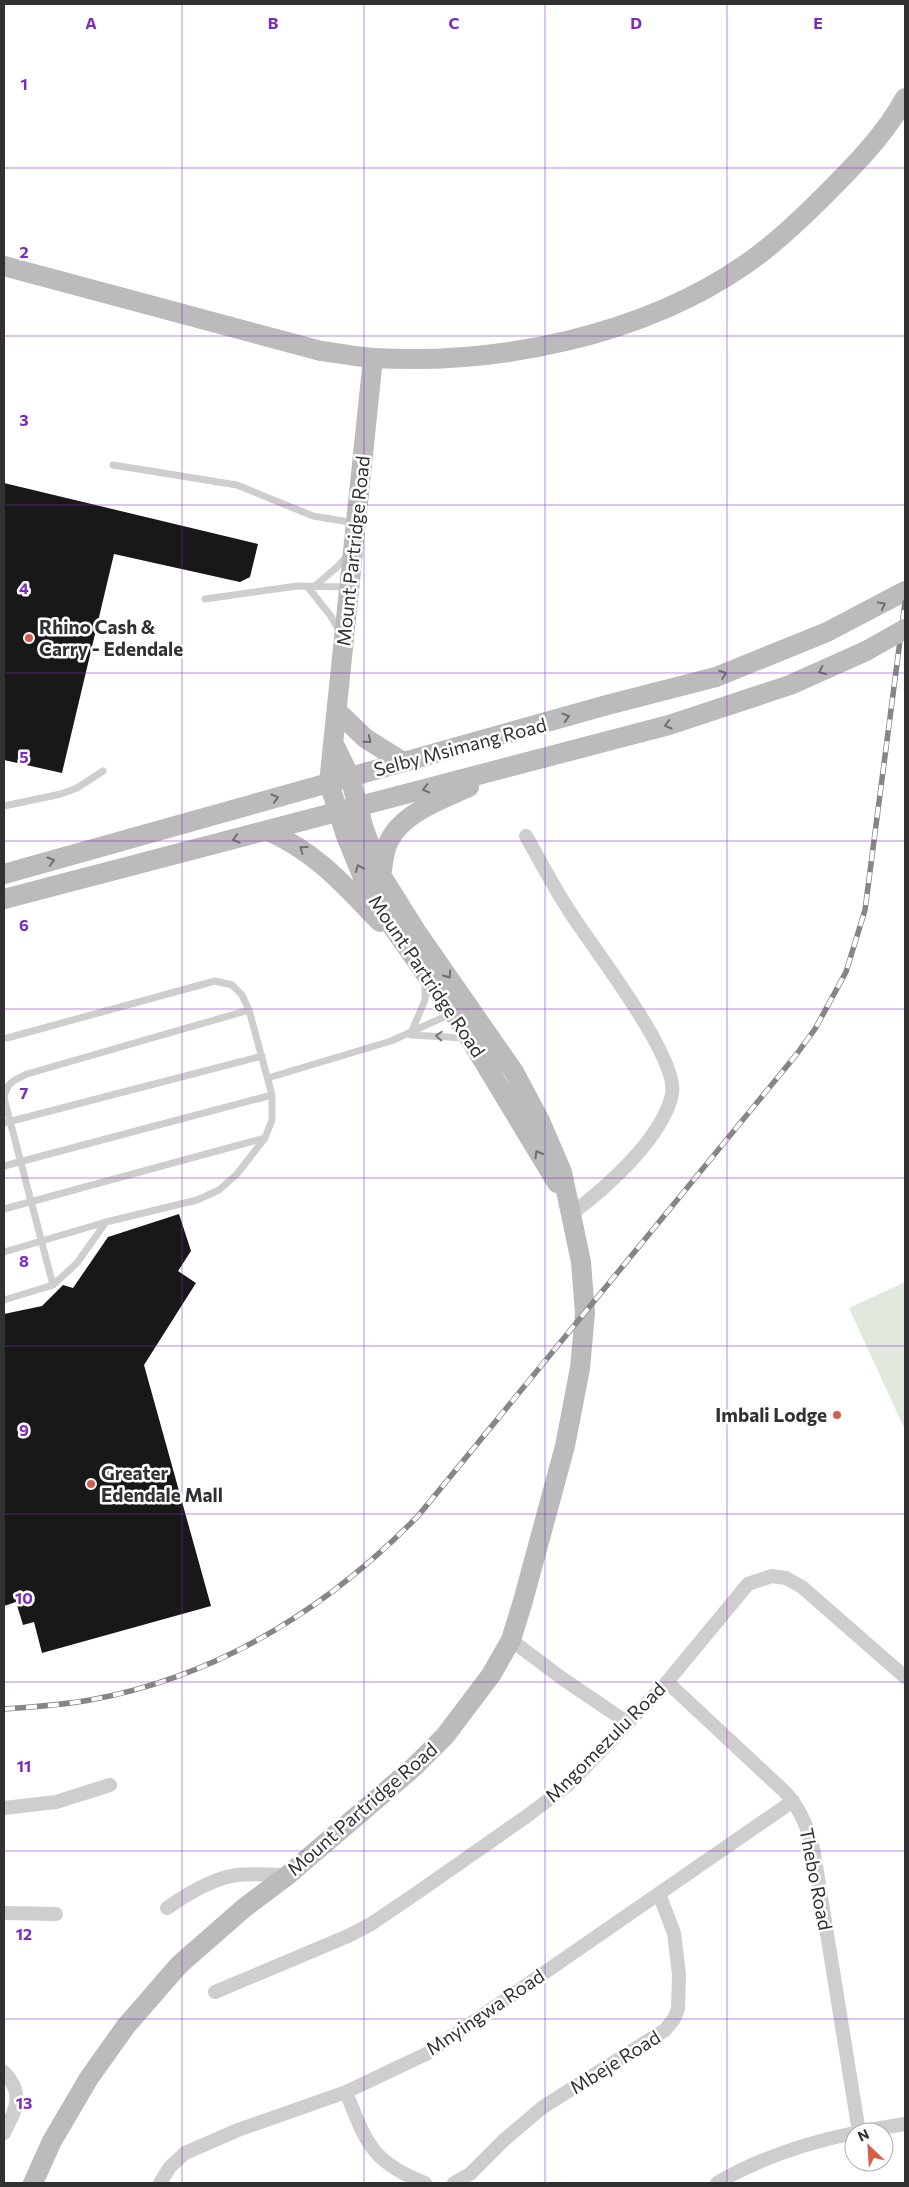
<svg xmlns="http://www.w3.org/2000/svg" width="909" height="2187" font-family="Commissioner,sans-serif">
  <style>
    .green { fill: #e1e9de }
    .building { fill: #181818 }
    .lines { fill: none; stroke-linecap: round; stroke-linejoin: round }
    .lane { stroke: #cecece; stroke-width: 7 }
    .street { stroke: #cecece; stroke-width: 14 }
    .secondary { stroke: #bbb; stroke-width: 20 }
    .rail-casing { stroke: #868686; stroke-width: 5.5 }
    .rail { stroke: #fff; stroke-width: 4; stroke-dasharray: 11; stroke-linecap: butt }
    .secondary-bridge { stroke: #bbb; stroke-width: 20 }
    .oneway { stroke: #6f6f6f }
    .oneway2 { stroke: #787878 }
    .grid { fill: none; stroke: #7b2cbf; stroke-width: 1; stroke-opacity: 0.55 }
    .poi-dot { fill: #d26049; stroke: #fff; stroke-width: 2 }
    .labels { text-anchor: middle; stroke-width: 5; stroke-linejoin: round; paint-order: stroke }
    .street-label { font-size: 19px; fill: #313131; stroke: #fff }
    .poi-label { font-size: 19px; font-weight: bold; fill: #313131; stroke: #fff; text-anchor: start }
    .grid-label { font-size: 16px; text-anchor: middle; font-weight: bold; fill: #7b2cbf; stroke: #fff; stroke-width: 5; stroke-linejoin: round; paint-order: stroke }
  </style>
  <rect width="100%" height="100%" fill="#fff"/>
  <!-- green -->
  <path class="green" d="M905 1282V1430L849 1308Z"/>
  <!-- building -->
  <path class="building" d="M4 483 258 544 250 577 240 582 114 554 62 773 4 760Z
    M179 1214 191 1251 178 1271 196 1283 144 1365 211 1606 42 1653 34 1622 23 1625 16 1602 4 1606V1314L42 1306 63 1285 73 1288 108 1237Z"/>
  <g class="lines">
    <!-- lane -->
    <path class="lane" d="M113 465 237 485 313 516 355 523
      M307 586 330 615 340 632
      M315 586 336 568 347 556
      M205 599 297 586 348 587
      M4 806 61 794 77 788 103 771
      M411 1033 425 1000V984
      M411 1035 465 1038
      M268 1078 391 1041 453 1013
      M4 1123 262 1056
      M4 1166 272 1095
      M4 1209 265 1138
      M4 1252 106 1222 197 1200 219 1190 237 1174 265 1138 272 1120V1095L249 1010 242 995 232 985 215 981 7 1038
      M53 1285 4 1098C6 1083 14 1080 27 1074L249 1010
      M4 1300 53 1285 77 1263 106 1222"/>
    <!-- street -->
    <path class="street" d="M526 836C542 864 557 894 576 921 597 953 679 1059 672 1094 663 1138 605 1189 571 1214
      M511 1640 563 1679 628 1723
      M667 1682 785 1792C802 1811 808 1829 814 1853L859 2132
      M4 1808 56 1802 110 1785
      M167 1908C187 1894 213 1878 237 1875 253 1873 271 1875 288 1875
      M4 1913 56 1914
      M215 1992 348 1936 371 1924 411 1897 527 1816 568 1785 667 1682 748 1584 772 1576 786 1578 802 1587 905 1677
      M4 2072C25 2094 16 2109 4 2133
      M346 2092C366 2142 371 2162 425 2183
      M857 2132 905 2124
      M160 2183 170 2167 185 2153 238 2130 346 2092 428 2053 793 1801
      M454 2183 470 2174 504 2140 543 2107 665 2030 674 2019 678 2009 679 1974 674 1933 659 1894
      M717 2183C760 2158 805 2143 854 2133"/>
    <!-- secondary -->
    <path class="secondary" d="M4 266 321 351C339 353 357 357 374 358 499 365 642 336 746 264 774 245 799 221 823 197 852 168 885 135 905 98
      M373 358 329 783 346 836 364 880 387 919 461 1024 557 1183
      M337 711 365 738 403 762
      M268 831C317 853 343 884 380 922
      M4 874 607 705 716 677 827 632 905 591
      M381 875C383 867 383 859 385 852 394 815 439 801 469 787
      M4 899 669 725 790 685 866 651
      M33 2183 52 2141 89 2078 126 2026 179 1965 244 1908 288 1875 414 1767 445 1736 491 1675 511 1640 523 1601 565 1446 580 1368 585 1313 581 1262 562 1172 540 1121 514 1072 418 934 381 875 364 829 350 777 334 744"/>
    <!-- rail casing -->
    <g class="rail-casing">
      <path id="rail" d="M4 1709C33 1707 62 1705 90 1700 220 1676 327 1609 418 1516L796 1055 815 1029 846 972 865 910 905 602"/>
    </g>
    <!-- rail -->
    <use href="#rail" class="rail"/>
    <!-- secondary-bridge -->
    <path class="secondary-bridge" d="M866 651 905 629"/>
  </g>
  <!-- one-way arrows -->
  <defs><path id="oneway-chevron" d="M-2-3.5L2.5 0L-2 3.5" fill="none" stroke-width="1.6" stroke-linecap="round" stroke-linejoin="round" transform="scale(1.25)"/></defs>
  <g class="oneway">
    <use href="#oneway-chevron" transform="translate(882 605) rotate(-29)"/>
    <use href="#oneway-chevron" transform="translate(822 671) rotate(156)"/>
    <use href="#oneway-chevron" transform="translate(723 674) rotate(-20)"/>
    <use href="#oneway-chevron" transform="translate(566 717) rotate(-16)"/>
    <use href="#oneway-chevron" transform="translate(668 725) rotate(164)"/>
    <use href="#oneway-chevron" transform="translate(368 740) rotate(39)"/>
    <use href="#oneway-chevron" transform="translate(426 789) rotate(166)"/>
    <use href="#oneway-chevron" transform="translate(275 798) rotate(-16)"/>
    <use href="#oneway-chevron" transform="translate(236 839) rotate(166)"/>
    <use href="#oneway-chevron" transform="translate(303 849) rotate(-144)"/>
    <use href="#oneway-chevron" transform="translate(51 861) rotate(-16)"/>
    <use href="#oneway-chevron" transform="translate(359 868) rotate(-113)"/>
    <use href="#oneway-chevron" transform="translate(448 975) rotate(54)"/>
    <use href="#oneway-chevron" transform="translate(538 1154) rotate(-120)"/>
  </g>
  <use class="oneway2" href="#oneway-chevron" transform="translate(439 1036) rotate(-177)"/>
  <!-- grid -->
  <path class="grid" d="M182 4V2183M364 4V2183M545 4V2183M727 4V2183M4 168H905M4 336H905M4 505H905M4 673H905M4 841H905M4 1009H905M4 1178H905M4 1346H905M4 1514H905M4 1682H905M4 1851H905M4 2019H905"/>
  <!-- markers -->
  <g class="poi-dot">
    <circle cx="29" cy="638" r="5"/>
    <circle cx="837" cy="1415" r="5"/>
    <circle cx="91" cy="1484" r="5"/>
  </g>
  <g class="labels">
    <!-- street labels -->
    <g class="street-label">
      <text transform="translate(353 551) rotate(-84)" y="7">Mount Partridge Road</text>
      <text transform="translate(460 747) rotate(-15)" y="7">Selby Msimang Road</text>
      <text transform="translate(427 976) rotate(56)" y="7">Mount Partridge Road</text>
      <text transform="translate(605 1742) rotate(-45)" y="7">Mngomezulu Road</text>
      <text transform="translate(362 1809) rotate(-41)" y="7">Mount Partridge Road</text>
      <text transform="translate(816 1879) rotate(79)" y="7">Thebo Road</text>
      <text transform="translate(485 2012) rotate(-34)" y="7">Mnyingwa Road</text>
      <text transform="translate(615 2062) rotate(-32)" y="7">Mbeje Road</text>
    </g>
    <!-- poi labels -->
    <g class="poi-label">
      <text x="39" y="634">Rhino Cash &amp;<tspan x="39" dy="22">Carry - Edendale</tspan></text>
      <text x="827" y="1422" text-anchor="end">Imbali Lodge</text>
      <text x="101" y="1480">Greater<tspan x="101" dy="22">Edendale Mall</tspan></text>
    </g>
  </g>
  <g class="grid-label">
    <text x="91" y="29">A</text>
    <text x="273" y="29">B</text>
    <text x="454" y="29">C</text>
    <text x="636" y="29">D</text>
    <text x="818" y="29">E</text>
    <text x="24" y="90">1</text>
    <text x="24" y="258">2</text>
    <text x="24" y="426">3</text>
    <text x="24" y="594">4</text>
    <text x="24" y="763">5</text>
    <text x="24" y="931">6</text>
    <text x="24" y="1099">7</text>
    <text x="24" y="1267">8</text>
    <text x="24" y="1436">9</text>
    <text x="24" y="1604">10</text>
    <text x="24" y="1772">11</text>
    <text x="24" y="1940">12</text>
    <text x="24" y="2109">13</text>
  </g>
  <!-- border -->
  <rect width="909" height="2187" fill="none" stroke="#313131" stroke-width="10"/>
  <!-- north arrow -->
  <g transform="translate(869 2147) rotate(335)"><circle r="24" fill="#ffffff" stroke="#adadad"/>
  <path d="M0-4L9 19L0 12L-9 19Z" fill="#d26049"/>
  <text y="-8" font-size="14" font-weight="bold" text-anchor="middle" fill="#313131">N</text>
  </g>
</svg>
